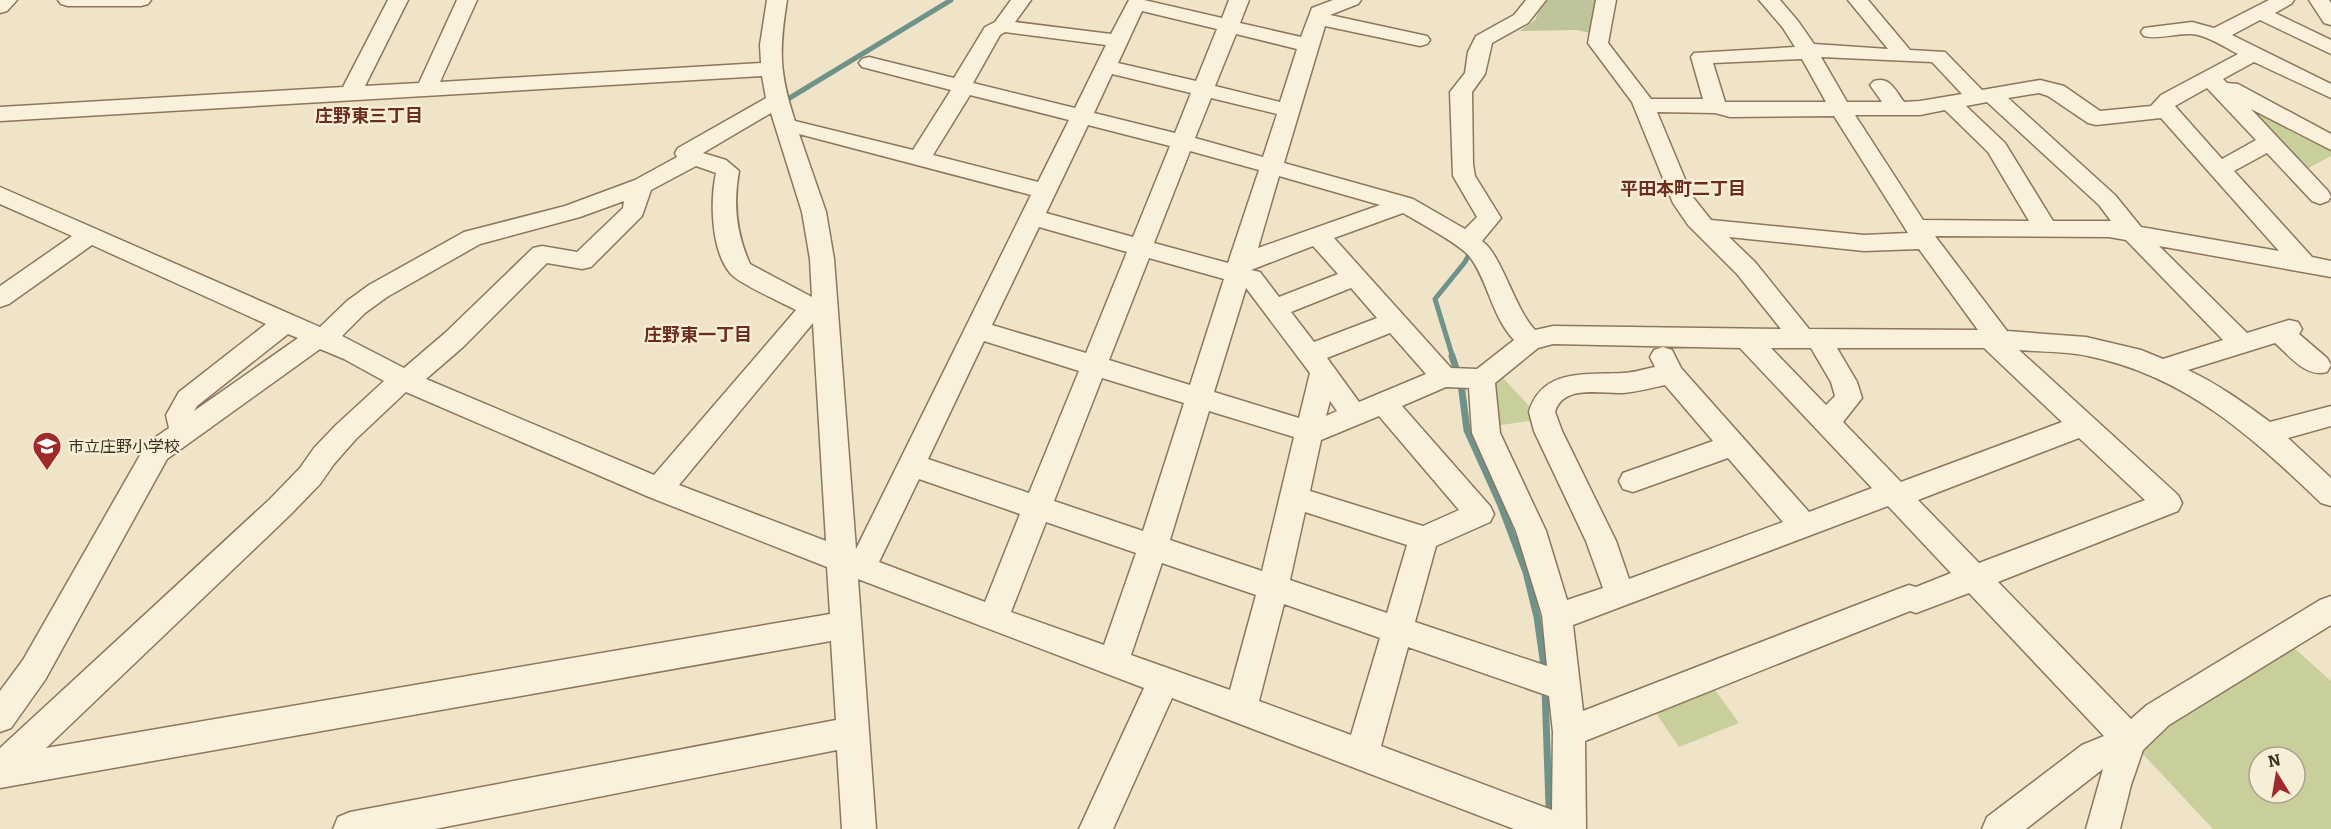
<svg xmlns="http://www.w3.org/2000/svg" width="2331" height="829" font-family="Bitter,'Noto Sans JP',serif">
  <style>
    .green { fill: #c9cf9b; fill-rule: evenodd }
    .cemetery { fill: #bfc49a }
    .lines { fill: none; stroke-linecap: round; stroke-linejoin: round }
    .stream-far1 { stroke: #6f938a; stroke-width: 5 }
    .stream { stroke: #6f938a; stroke-width: 7 }
    .minor-casing { stroke: #8d765c; stroke-width: 3 }
    .minor { fill: #faf1dc; fill-rule: evenodd }
    .labels { text-anchor: middle; stroke-width: 4.5; stroke-linejoin: round; paint-order: stroke }
    .poi-label { font-size: 16px; fill: #3d2e20; stroke: #f7eed8; text-anchor: start }
    .neighbourhood-label { font-size: 18px; font-weight: bold; fill: #6b2e1e; stroke: #f7eed8 }
  </style>
  <rect width="100%" height="100%" fill="#f0e4c8"/>
  <!-- green -->
  <path class="green" d="M2239 102 2331 147V156L2303 171Z
    M1502 377 1533 410 1536 420 1494 426 1490 387Z
    M2293 647 2331 681V829H2213L2141 752 2156 732ZM2259 757H2295V793H2259Z
    M1712 686 1739 723 1679 747 1653 709Z"/>
  <!-- cemetery -->
  <path class="cemetery" d="M1548 0H1602L1595 34 1576 30 1520 31 1535 20 1539 11Z"/>
  <g class="lines">
    <!-- stream-far1 -->
    <path class="stream-far1" d="M783 102 951 0
      M1453 358 1435 299 1465 262 1472 249"/>
    <!-- stream -->
    <path class="stream" d="M1452 356 1461 384 1467 430 1500 503 1526 572 1537 617 1545 673
      M1545 689 1549 806 1552 829"/>
    <!-- minor casing -->
    <g class="minor-casing">
      <path id="minor" d="M0 0H17L7 11 0 13Z
        M58 0H151L148 4 141 6H68L61 4Z
        M388 0H408L365 86 419 83 457 0H477L440 82 761 63 760 45 767 0H787C779 50 779 72 795 121L913 150 951 90 862 67 859 63 862 59 869 57 954 78 985 27 995 22 1011 0H1031L1015 22 1111 34 1129 0H1144L1222 18 1229 0H1249L1240 23 1301 37 1312 8 1333 0H1361L1358 4 1330 15 1427 36 1430 40 1427 44 1420 46 1325 26 1284 163 1413 199 1465 229 1477 217 1453 176 1450 92 1465 73 1468 52 1476 36 1514 15 1526 0H1546L1528 23 1492 43 1485 74 1472 92 1473 164 1475 176 1501 218 1482 241C1502 255 1514 308 1535 330L1553 326 1781 329 1737 274 1688 225 1673 203 1632 102 1588 43 1596 0H1616L1608 43 1651 99H1703L1691 57 1694 53 1795 47 1783 28 1759 0H1780L1798 21 1814 44 1888 49 1848 0H1868L1910 50 1945 52 1982 90 2040 80 2064 86 2100 111 2151 106 2161 95 2238 54C2224 47 2207 35 2191 34 2175 33 2159 40 2144 36L2141 32 2144 28 2192 22 2214 28 2269 0H2294L2291 4 2275 13 2331 40V54L2260 20 2232 35 2331 84V98L2254 62 2223 79 2227 83 2238 84 2331 134V150L2251 109 2328 191 2331 197 2328 201 2320 204 2312 201 2267 153 2234 171 2312 257 2331 261V277L2159 246 2247 333 2289 320 2298 322 2302 329 2299 334 2327 358 2331 365 2327 372C2306 378 2290 356 2275 343L2188 370C2218 384 2244 403 2270 422L2331 406V426L2288 438 2331 478V506L2321 503C2251 436 2186 376 2088 356 2066 351 2041 352 2019 350L2178 495 2182 503 2178 511 1998 582 2131 719 2147 705 2320 600 2331 596V625L2169 725 2143 750 2131 785 2120 829H2086L2103 769 2026 829H1982L1987 817 2082 745 2104 736 1969 593 1916 613 1910 611 1585 741 1586 829H1514L1172 698 1113 829H1079L1144 688 858 579 876 829H842L837 750 435 829H333L338 817 350 812 836 720 831 641 0 788V748L270 499 300 468 314 448 336 425 384 381 344 359 320 349 167 459 45 680 11 728 0 732V691L23 660 147 443 169 428 166 415 179 392 266 324 92 245 9 304 0 307V286L72 236 0 204V187L320 327 347 301 369 285 464 232 565 206 635 180 677 157 675 153 678 148 766 98 762 76 0 121V107L343 87ZM1142 11 1217 29 1196 81 1118 63ZM1005 32 1106 45 1075 108 973 83 1000 35ZM1236 34 1297 49 1280 102 1215 86ZM1821 57 1932 62 1962 94 1920 101 1904 102C1895 90 1890 76 1874 81L1870 85 1882 102H1847ZM1802 59 1826 102H1725L1713 63ZM1112 74 1191 93 1175 133 1094 113ZM2207 88 2256 140 2222 159 2175 106ZM2039 93 2048 96 2088 123 2096 125 2161 118 2279 251 2141 227 2115 195 2008 98ZM970 95 1069 120 1038 182 933 155ZM1211 98 1277 114 1263 157 1195 138ZM1987 102 2099 205 2111 221H2053L2005 143 1966 106ZM1945 110 1988 152 2029 221 1923 220 1855 115H1920ZM1657 112 1715 113 1730 117 1834 116 1908 233 1864 235 1711 220 1692 196ZM771 113 802 212 810 259 812 297 750 264C736 233 733 204 739 171L726 160 703 153ZM1088 125 1170 146 1133 237 1046 213ZM799 134 1031 195 856 549 834 259 826 212ZM1190 151 1259 170 1228 263 1154 243ZM696 166 716 173C710 201 711 250 730 273 739 284 781 302 796 310L654 475 426 379 463 347 547 263 582 269 591 267 642 216 651 190ZM1279 176 1380 205 1258 248ZM624 201 623 208 577 252 542 246 533 248 445 333 404 368 342 336 365 313 387 297 480 244 580 217ZM1403 213C1418 222 1460 244 1470 257 1488 281 1492 317 1514 340L1477 369 1451 368 1334 238ZM1039 227 1127 252 1086 353 992 325ZM1935 236 2109 237 2126 240 2223 340 2163 359 2141 350 2086 337 2007 331ZM1729 237 1864 251 1919 249 1978 330 1809 329 1755 262ZM1313 246 1338 274 1279 297 1260 272 1251 270ZM1149 258 1224 279 1190 385 1109 360ZM1246 288 1310 373 1299 418 1214 392ZM1351 288 1377 318 1314 342 1291 312ZM813 323 826 541 679 485ZM1390 333 1426 374 1359 402 1327 358ZM288 334 298 338 194 411 197 406ZM984 341 1079 371 1029 493 928 459ZM1553 344 1740 348 1872 488 1809 512 1681 368 1672 350 1663 347 1654 350 1650 357 1655 367C1644 369 1633 373 1623 373 1586 375 1542 368 1529 412L1534 431 1586 541 1603 588 1567 600 1546 531 1500 433 1495 383 1538 348ZM1771 348H1811L1831 382 1835 396 1826 405ZM1837 348H1984L2062 422 1901 482 1843 422 1862 398 1857 382ZM1102 378 1184 403 1143 531 1054 501ZM1665 385 1713 441 1623 473 1619 481 1623 489 1633 492 1728 458 1783 522 1629 579 1616 541 1562 431 1555 412C1563 384 1602 394 1623 393 1637 392 1651 388 1665 385ZM1446 387 1469 388 1472 433 1516 531 1542 615 1547 666 1415 622 1436 546 1490 522 1494 514 1490 506 1402 406ZM406 392 649 497 827 567 830 614 46 748 290 515 320 484 334 464 356 439ZM1330 401 1337 411 1326 416ZM1209 411 1294 437 1262 571 1170 540ZM1379 416 1459 510 1423 526 1310 491 1321 440ZM2079 438 2145 500 1979 563 1918 500ZM919 479 1020 514 985 602 879 562ZM1888 506 1951 573 1916 587 1909 585 1898 589 1583 711 1573 625ZM1305 512 1407 545 1387 613 1290 580ZM1046 522 1136 553 1104 645 1011 612ZM1162 563 1256 595 1230 690 1131 655ZM1284 604 1380 638 1351 735 1259 701ZM1408 647 1549 696 1553 732 1552 810 1381 746Z
        M2309 0H2329L2331 3V25L2324 23Z"/>
    </g>
    <!-- minor -->
    <use href="#minor" class="minor"/>
  </g>
  <!-- icons -->
  <defs>
    <g id="school-pin" transform="scale(1.5)"><path d="M0 17L-7.5 6A9.5 9.5 0 1 1 7.5 6Z" fill="#9e2a2b" stroke="#f7eed8"/><path d="M0-5L7-2L0 1L-7-2ZM-4 1L0 2.5L4 1V4Q0 6-4 4Z" fill="#fff"/></g>
  </defs>
  <g fill-rule="evenodd">
    <use href="#school-pin" x="47" y="446"/>
  </g>
  <g class="labels">
    <!-- poi labels -->
    <g class="poi-label">
      <text x="68" y="452">市立庄野小学校</text>
    </g>
    <!-- neighbourhood labels -->
    <g class="neighbourhood-label">
      <text x="369" y="122">庄野東三丁目</text>
      <text x="1683" y="195">平田本町二丁目</text>
      <text x="698" y="341">庄野東一丁目</text>
    </g>
  </g>
  <!-- north arrow -->
  <g transform="translate(2277 775) rotate(349)"><circle r="28" fill="#f7eed8" stroke="#ada18e" stroke-width="1.5"/>
  <path d="M0-4.5L10 22L0 15L-10 22Z" fill="#9e2a2b"/>
  <text y="-9" font-size="16" font-weight="bold" text-anchor="middle" fill="#3d2e20">N</text>
  </g>
</svg>
